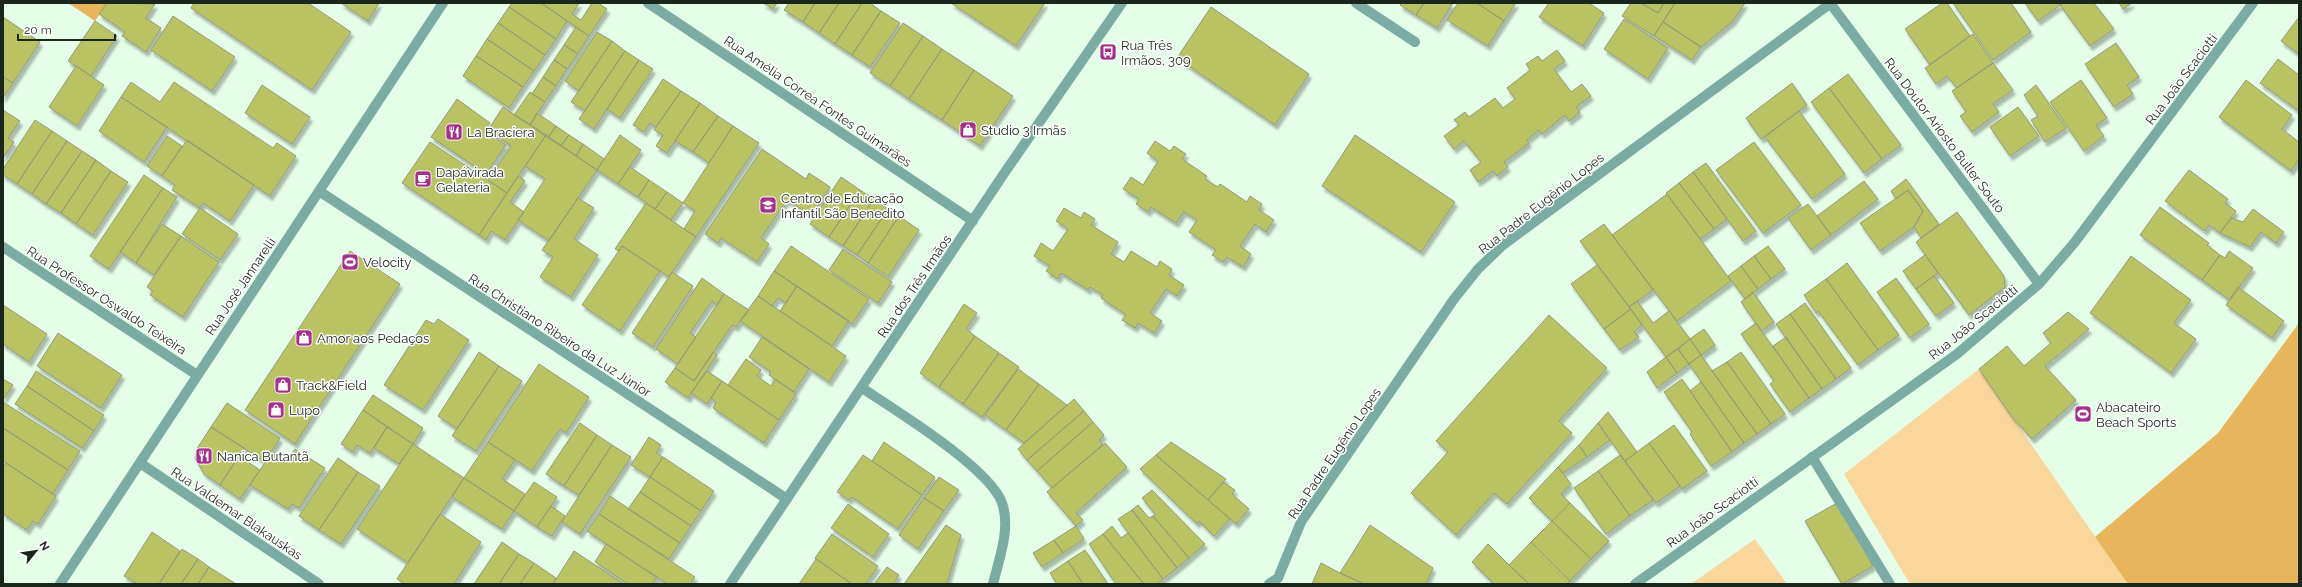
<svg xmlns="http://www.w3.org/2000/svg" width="2302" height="587" font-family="Raleway,sans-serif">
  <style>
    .green { fill: #f9d69b }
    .forest { fill: #e7b55c }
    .building { fill: #b9c363; stroke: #959a78; filter: url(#shadow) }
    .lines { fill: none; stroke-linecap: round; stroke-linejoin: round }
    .service { stroke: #7baca3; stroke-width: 10 }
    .minor { stroke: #7baca3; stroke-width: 10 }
    .labels { text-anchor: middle; stroke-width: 3; stroke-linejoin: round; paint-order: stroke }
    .poi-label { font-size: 13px; fill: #1a261c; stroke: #fff; text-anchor: start }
    .street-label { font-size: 13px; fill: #1a261c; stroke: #fff }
  </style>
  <defs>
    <filter id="shadow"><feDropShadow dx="2.5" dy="4.5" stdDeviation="1" flood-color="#0004"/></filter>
  </defs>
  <rect width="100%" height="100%" fill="#e5fee8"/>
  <!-- green -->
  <path class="green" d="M1979 369 2128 584H1910L1844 474Z
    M1755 539 1787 584H1691Z"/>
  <!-- forest -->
  <path class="forest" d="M68 3H107L95 21Z
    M2299 323V584H2128L2095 537 2218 433Z"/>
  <!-- building -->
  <path class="building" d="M107 3 155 4 146 18 161 28 146 52 122 36 125 32 99 14Z
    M194 3H308L351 32 312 90 191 8Z
    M341 3H379L368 21Z
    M512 3H541L567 21 556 39 509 7Z
    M541 3H579L572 14 581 20 592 3H598L607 9 589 36Z
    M763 3H777L773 9Z
    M789 3H815L803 22 784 10Z
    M815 3H839L819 33 803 22Z
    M839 3H862L835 44 819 33Z
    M862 3H870L881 11 852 55 835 44Z
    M951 3H1045L1016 46Z
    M1402 3H1424L1416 15 1400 5Z
    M1424 3H1453L1437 28 1416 15Z
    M1458 3H1477L1504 21 1488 46 1447 20Z
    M1477 3H1516L1504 21Z
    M1549 3H1589L1604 13 1583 46 1539 17Z
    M1631 3H1641L1658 13 1664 3H1675L1654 36 1622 16Z
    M1641 3H1664L1658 13Z
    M1675 3H1745L1733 21 1701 47 1663 22Z
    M1942 3H1947L1970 36 1930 65 1905 29Z
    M1953 3H2011L2031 32 1993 60Z
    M2025 3H2063L2038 21Z
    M2063 3H2094L2114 29 2090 46 2060 5Z
    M2119 3H2132L2123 9Z
    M509 7 556 39 545 55 498 23Z
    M1211 7 1309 74 1275 125 1177 58Z
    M881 11 900 23 870 67 852 55Z
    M173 16 235 57 212 91 151 50Z
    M3 17 40 42 13 83 3 77Z
    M2299 17V54L2281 41Z
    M1624 19 1668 48 1648 79 1604 49Z
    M95 21 117 36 91 76 68 61Z
    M1663 22 1701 47 1692 60 1654 36Z
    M498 23 545 55 534 71 487 39Z
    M903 23 923 36 890 86 870 73Z
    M576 27 589 36 578 54 564 45Z
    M597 32 612 41 579 91 565 81Z
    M1973 34 1993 63 1957 88 1947 76 1936 84 1925 68Z
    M923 36 942 49 909 99 890 86Z
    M487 39 534 71 523 87 476 56Z
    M612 41 625 51 585 111 571 102Z
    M2116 43 2139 77 2127 85 2133 94 2114 107 2085 64Z
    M564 45 578 54 567 69 554 60Z
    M942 49 974 70 942 120 909 99Z
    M1557 50 1565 61 1554 69 1571 92 1582 84 1591 96 1576 107 1580 112 1569 121 1565 115 1542 134 1539 130 1527 140 1529 143 1504 162 1508 167 1497 176 1493 171 1478 182 1470 170 1481 162 1464 141 1454 149 1444 136 1459 125 1454 120 1465 112 1469 117 1495 98 1503 108 1515 99 1507 88 1530 70 1526 64 1538 56 1542 61Z
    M625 51 639 60 594 129 579 119Z
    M476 56 523 87 509 108 463 76Z
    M2278 59 2299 75V111L2260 83Z
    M554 60 567 69 556 86 543 77Z
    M639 60 653 69 620 118 607 109Z
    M1993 63 2013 90 1993 104 1999 112 1972 132 1960 116 1966 112 1952 91Z
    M76 66 104 85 77 126 49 107Z
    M974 70 1013 96 980 146 942 120Z
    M1848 74 1901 145 1882 159 1829 88Z
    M3 77 13 83 3 98Z
    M543 77 556 86 545 102 532 94Z
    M663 79 681 91 656 127 650 123 644 132 633 125Z
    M2081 80 2107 118 2096 125 2104 136 2084 151 2050 102Z
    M2246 80 2292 115 2282 129 2299 142V159L2291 171 2219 117Z
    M131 82 160 102 174 82 273 148 277 143 296 156 270 196 121 97Z
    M1792 83 1807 105 1761 139 1746 118Z
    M262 85 310 117 292 144 245 113Z
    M2036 85 2066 128 2045 142 2031 120 2038 116 2024 95Z
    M1829 88 1882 159 1864 173 1811 102Z
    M681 91 700 103 667 153 656 146 663 135 654 130Z
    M530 92 545 102 530 125 514 115Z
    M121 97 167 127 144 162 99 131Z
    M457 99 490 123 484 130 506 145 486 174 431 137Z
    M700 103 718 116 693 152 675 141Z
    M503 107 546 135 507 193 488 180 511 146 488 130Z
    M2018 107 2039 136 2010 156 1990 127Z
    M3 110 20 121 8 138 14 142 3 158Z
    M1799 111 1845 174 1812 199 1765 137Z
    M537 113 556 126 548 138 530 125Z
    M718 116 733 126 709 163 693 152Z
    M35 120 52 131 17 184 3 175V169Z
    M556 126 569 135 561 146 548 138Z
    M733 126 759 143 696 237 684 229 695 211 683 203Z
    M52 131 67 141 32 194 17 184Z
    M546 135 597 170 549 241 518 220 545 179 525 166Z
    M569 135 583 144 576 156 561 146Z
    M620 135 641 150 618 184 597 170Z
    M1355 135 1455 202 1421 252 1322 186Z
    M167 136 182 146 162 176 147 166Z
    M187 140 254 185 230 221 203 203 200 208 172 190 175 185 162 176Z
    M67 141 82 151 46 204 32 194Z
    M1155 141 1170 151 1174 146 1186 154 1182 159 1207 176 1205 179 1218 187 1220 184 1247 202 1250 196 1262 204 1259 210 1274 220 1266 232 1255 224 1240 246 1251 254 1243 267 1227 257 1223 262 1212 255 1216 250 1189 232 1197 220 1184 212 1176 223 1151 207 1148 212 1136 204 1139 199 1123 189 1131 177 1143 185 1158 161 1147 153Z
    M430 142 507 193 479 235 402 183Z
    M1754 142 1801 205 1763 233 1716 170Z
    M583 144 604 159 597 170 576 156Z
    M762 149 806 179 809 173 830 187 811 216 787 200 761 238 769 244 757 262 721 238 718 243 705 234Z
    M82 151 96 160 61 213 46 204Z
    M96 160 111 171 76 224 61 213Z
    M1706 163 1756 231 1743 241 1693 172Z
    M630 167 649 180 638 197 618 184Z
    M2189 170 2228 199 2225 203 2236 211 2220 233 2209 225 2205 231 2165 201Z
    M111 171 128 182 93 235 76 224Z
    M1693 172 1727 219 1714 229 1679 183Z
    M144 175 163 188 109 269 90 256Z
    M518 176 525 181 510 202 524 212 505 240 491 231 486 240 479 235Z
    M841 177 860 190 829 237 810 224Z
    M1906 179 1939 224 1921 238 1914 227 1923 211 1908 190 1896 199 1891 191Z
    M649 180 667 192 655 209 638 197Z
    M1864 181 1878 199 1831 235 1817 216Z
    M1679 183 1714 229 1700 239 1666 193Z
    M163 188 177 197 136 263 120 252Z
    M860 190 874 199 843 246 829 237Z
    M1908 190 1923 211 1914 227 1880 251 1860 223Z
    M667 192 683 203 671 220 655 209Z
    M1667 194 1731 281 1677 321 1612 235Z
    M578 198 594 208 574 239 598 255 571 297 540 277 553 257 542 250Z
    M874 199 888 209 857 255 843 246Z
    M646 203 696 237 669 277 622 246 619 251 615 249Z
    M1808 204 1831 235 1811 250 1788 218Z
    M2160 207 2209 243 2207 245 2220 255 2202 280 2140 235Z
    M200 208 238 234 220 260 182 234Z
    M1064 208 1081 218 1084 212 1095 219 1091 225 1118 242 1111 254 1124 262 1131 251 1157 267 1160 261 1172 269 1169 275 1184 285 1177 296 1166 289 1150 313 1162 321 1154 333 1138 323 1135 328 1122 320 1126 315 1101 298 1103 295 1090 287 1088 290 1061 273 1058 279 1046 271 1050 266 1034 256 1041 243 1053 251 1068 229 1056 221Z
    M888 209 899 216 868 263 857 255Z
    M2253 209 2284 232 2276 243 2261 232 2250 247 2220 233 2231 218 2243 222Z
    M1957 212 2004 276 2005 287 1969 315 1916 242Z
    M899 216 919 230 888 277 868 263Z
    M162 224 181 236 154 275 136 263Z
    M1604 224 1653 290 1629 307 1580 241Z
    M181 236 219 262 183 317 150 295 153 291 147 287Z
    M622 246 660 271 620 331 582 305Z
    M791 246 869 299 852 324 774 271Z
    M1768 246 1785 269 1771 279 1754 256Z
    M843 249 892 282 878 303 829 270Z
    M350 251 400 284 295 444 245 410Z
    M2229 251 2253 268 2230 300 2202 280 2220 255 2225 258Z
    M1925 255 1938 273 1916 289 1903 271Z
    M1754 256 1771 279 1758 289 1741 266Z
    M2131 256 2191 300 2174 323 2196 339 2171 373 2090 313Z
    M1847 263 1899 335 1878 350 1826 279Z
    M1597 265 1631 309 1604 329 1571 284Z
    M1741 266 1758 289 1745 299 1728 276Z
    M774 271 797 286 786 303 778 298 772 306 758 296Z
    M672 272 693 286 653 347 632 333Z
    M1934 276 1954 303 1936 316 1916 289Z
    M702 278 724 294 717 305 712 301 690 333 696 337 678 364 656 349Z
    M1896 278 1929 324 1910 338 1877 292Z
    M1826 279 1878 350 1858 365 1818 311 1816 313 1804 295Z
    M797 286 849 321 832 346 780 311Z
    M2238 287 2284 321 2272 338 2226 305Z
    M1753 292 1774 322 1761 331 1741 302Z
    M724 294 749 310 736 327 732 325 694 381 675 368Z
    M758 296 846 356 829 382 740 321Z
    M1637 301 1653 323 1669 311 1690 339 1666 357 1629 307Z
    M1805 303 1851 368 1836 379 1790 314Z
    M964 304 977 313 966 329 975 336 939 387 920 373Z
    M3 305 47 334 29 362 3 344Z
    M1631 309 1642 325 1634 332 1639 337 1620 350 1604 329Z
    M2068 312 2089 329 2045 366 2076 400 2032 439 2012 417 1979 369 2007 346 2024 366 2051 343 2043 333Z
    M1790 314 1836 379 1822 389 1776 324Z
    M1549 315 1607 368 1559 421 1572 433 1507 504 1494 493 1456 535 1411 493 1448 452 1436 441Z
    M438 319 469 340 423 410 384 385 426 320 434 324Z
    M1756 323 1809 398 1790 412 1770 384 1774 381 1741 334Z
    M1704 329 1715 345 1701 355 1690 339Z
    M58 333 122 375 101 408 37 366Z
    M975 336 999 353 963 404 939 387Z
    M762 337 809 369 794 392 769 375 771 372 749 357Z
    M1786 337 1822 389 1809 398 1773 346Z
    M1690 339 1701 355 1689 364 1678 349Z
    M1678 349 1689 364 1677 373 1666 357Z
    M479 352 499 366 457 429 438 416Z
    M713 352 717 355 688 398 665 382 675 368 694 381Z
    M1741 352 1785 414 1771 424 1727 362Z
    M999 353 1019 367 982 417 963 404Z
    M1701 355 1757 434 1744 443 1689 364Z
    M1666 357 1677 373 1657 388 1647 372Z
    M746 359 761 370 757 376 771 386 775 379 796 394 779 420 728 385Z
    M1727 362 1771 424 1757 434 1712 371Z
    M539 364 589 397 566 433 560 429 532 471 488 442Z
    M499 366 522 381 476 451 452 436Z
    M1018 369 1039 384 1006 430 985 415Z
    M36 371 104 415 94 431 27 386Z
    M707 371 722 381 707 404 691 393Z
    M3 379 13 385 3 400Z
    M1682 379 1732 452 1711 466 1690 434 1692 432 1664 392Z
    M722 381 779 420 764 443 713 408 716 402 711 398Z
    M1701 382 1744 443 1732 452 1690 391Z
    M1039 384 1067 405 1024 443 1006 430Z
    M27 386 94 431 82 448 15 404Z
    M373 395 423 428 413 444 363 410Z
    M1074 399 1084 411 1027 460 1018 449Z
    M3 402 80 451 68 470 3 428Z
    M227 403 280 438 265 462 211 427Z
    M363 410 387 427 370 453 357 445 353 452 341 444Z
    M1084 411 1093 422 1037 471 1027 460Z
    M1608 412 1637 452 1625 461 1598 423Z
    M1093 422 1104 435 1099 440 1103 445 1052 488 1037 471Z
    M580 423 597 435 564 486 546 474Z
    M1598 423 1610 440 1587 457 1579 445Z
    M1674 425 1707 471 1682 489 1649 443Z
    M211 427 244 448 220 485 204 474 195 458 198 447Z
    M387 427 413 444 399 464 374 448Z
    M3 428 68 470 53 494 3 461Z
    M597 435 612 445 579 495 564 486Z
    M649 437 661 445 656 453 663 457 650 477 631 465Z
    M488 442 515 460 502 479 525 494 514 511 464 478Z
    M884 442 935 477 922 495 872 461Z
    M1171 442 1226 479 1208 500 1156 455Z
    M1105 443 1127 467 1076 513 1083 520 1076 526 1047 492Z
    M1649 443 1680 486 1656 503 1625 461Z
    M413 444 464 478 408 563 357 529Z
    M612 445 631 457 580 534 562 522Z
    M1579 445 1587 457 1563 473 1558 467Z
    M295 449 325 468 299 508 292 504 288 509 250 485 272 452 287 462Z
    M863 455 922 495 898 529 852 497 849 500 837 492Z
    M1156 455 1230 519 1214 536 1199 521 1197 524 1140 469Z
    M1620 455 1653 500 1630 516 1598 471Z
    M239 456 260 470 240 499 220 485Z
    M663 457 714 491 701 511 650 477Z
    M338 458 358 472 319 530 299 516Z
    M6 463 56 496 38 524 33 521 27 530 3 514V467Z
    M1558 467 1571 484 1561 494 1570 503 1552 521 1529 498Z
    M1598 471 1630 516 1606 534 1574 488Z
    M358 472 380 486 341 544 319 530Z
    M650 477 701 511 691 526 640 492Z
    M939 477 959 490 944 511 924 498Z
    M464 478 514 511 502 529 452 497Z
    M534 482 557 497 537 527 514 511Z
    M1223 482 1235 490 1232 494 1249 509 1236 524 1208 500Z
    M1152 490 1205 544 1189 558 1153 516 1155 514 1142 498Z
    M640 492 691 526 680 543 628 509Z
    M610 496 680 543 669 559 599 514Z
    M924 498 944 511 918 549 899 535Z
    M1570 503 1609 541 1591 559 1552 521Z
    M1837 503 1873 566 1842 584 1805 521Z
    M848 504 889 534 873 557 831 528Z
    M1138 505 1149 518 1153 516 1189 558 1177 568 1132 510Z
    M551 506 565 516 552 536 537 527Z
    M1132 510 1177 568 1163 579 1118 519Z
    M440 514 481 542 454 584H405L397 579Z
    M599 514 695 577 690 584H667L587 531Z
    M1552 521 1591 559 1570 581 1531 542Z
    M946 525 961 535 947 584H904Z
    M1370 525 1433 568 1426 584H1364L1340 573Z
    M1076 526 1084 539 1063 553 1054 540Z
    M1112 526 1121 538 1128 533 1163 579 1157 584H1144L1103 534Z
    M152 532 180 551 159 584H138L124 576Z
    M832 534 878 566 866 584H852L815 558Z
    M1103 534 1144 584H1116L1089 544Z
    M1054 540 1063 553 1042 567 1033 553Z
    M502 542 519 554 499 584H474Z
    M1531 542 1570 581 1567 584H1529L1509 565Z
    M606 544 657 577 652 584H628L595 562Z
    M1488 544 1509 565 1529 584H1494L1472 562Z
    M182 549 198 559 181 584H159Z
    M1085 550 1108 584H1083L1068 561Z
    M574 551 624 584H553Z
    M519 554 534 563 520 584H499Z
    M198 559 209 567 198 584H181Z
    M816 559 852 584H799Z
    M1068 561 1083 584H1057L1050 573Z
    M534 563 556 578 553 584H520Z
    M1321 563 1340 573 1364 584H1312Z
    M209 567 236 584H198Z
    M887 567 899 575 893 584H874Z"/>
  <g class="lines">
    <!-- service -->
    <path class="service" d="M1812 457 1890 584"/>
    <!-- minor -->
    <path class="minor" d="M648 3 973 221
      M1356 3 1415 42
      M1830 3 2039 284
      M319 191 787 499
      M3 247 197 375
      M862 388C895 410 990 468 1002 503 1011 528 999 559 993 584
      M140 463 319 584
      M60 584 443 3
      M730 584 1005 172 1122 3
      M1269 584 1278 578 1301 522 1454 299 1478 269 1503 245 1831 3
      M1635 584 1957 354 2039 284 2075 242 2253 3"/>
  </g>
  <!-- icons -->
  <defs>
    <g id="bus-square" transform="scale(0.9)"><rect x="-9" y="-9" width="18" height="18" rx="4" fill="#a4318b" stroke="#fff"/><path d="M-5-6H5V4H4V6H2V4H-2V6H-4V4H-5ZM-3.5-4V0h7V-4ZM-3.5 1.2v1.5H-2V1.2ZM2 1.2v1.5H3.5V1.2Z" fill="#fff"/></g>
    <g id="shop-square" transform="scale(0.9)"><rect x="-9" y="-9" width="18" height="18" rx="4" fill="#a4318b" stroke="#fff"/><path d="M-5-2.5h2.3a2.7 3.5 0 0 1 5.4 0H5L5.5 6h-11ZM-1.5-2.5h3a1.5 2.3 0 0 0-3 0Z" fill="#fff"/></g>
    <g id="restaurant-square" transform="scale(0.9)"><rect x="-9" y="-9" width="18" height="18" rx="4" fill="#a4318b" stroke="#fff"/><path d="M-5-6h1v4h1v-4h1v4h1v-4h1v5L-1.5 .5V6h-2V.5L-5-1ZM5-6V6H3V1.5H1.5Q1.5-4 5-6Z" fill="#fff"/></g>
    <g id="cafe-square" transform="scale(0.9)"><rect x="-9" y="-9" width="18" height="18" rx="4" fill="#a4318b" stroke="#fff"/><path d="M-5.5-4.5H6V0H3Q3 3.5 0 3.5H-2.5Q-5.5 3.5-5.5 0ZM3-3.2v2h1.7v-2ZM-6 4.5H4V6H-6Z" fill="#fff"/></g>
    <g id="school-square" transform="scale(0.9)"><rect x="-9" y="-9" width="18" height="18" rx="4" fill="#a4318b" stroke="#fff"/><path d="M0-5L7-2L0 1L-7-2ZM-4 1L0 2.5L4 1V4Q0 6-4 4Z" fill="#fff"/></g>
    <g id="stadium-square" transform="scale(0.9)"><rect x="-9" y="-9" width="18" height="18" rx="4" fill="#a4318b" stroke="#fff"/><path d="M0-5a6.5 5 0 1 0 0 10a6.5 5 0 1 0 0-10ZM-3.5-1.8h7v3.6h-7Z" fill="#fff"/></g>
  </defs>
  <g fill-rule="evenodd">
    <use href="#bus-square" x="1108" y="52"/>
    <use href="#shop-square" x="968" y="130"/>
    <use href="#restaurant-square" x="454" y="132"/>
    <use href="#cafe-square" x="423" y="179"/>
    <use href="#school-square" x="768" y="205"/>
    <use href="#stadium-square" x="350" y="262"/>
    <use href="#shop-square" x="304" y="338"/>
    <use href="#shop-square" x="283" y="385"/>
    <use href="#shop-square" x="276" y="410"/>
    <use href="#stadium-square" x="2083" y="414"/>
    <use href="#restaurant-square" x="204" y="456"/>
  </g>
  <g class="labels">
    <!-- poi labels -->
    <g class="poi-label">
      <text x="1121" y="50">Rua Três<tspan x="1121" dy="15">Irmãos, 309</tspan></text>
      <text x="981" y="135">Studio 3 Irmãs</text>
      <text x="467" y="137">La Braciera</text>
      <text x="436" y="177">Dapávirada<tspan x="436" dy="15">Gelateria</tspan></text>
      <text x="781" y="203">Centro de Educação<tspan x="781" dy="15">Infantil São Benedito</tspan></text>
      <text x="363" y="267">Velocity</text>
      <text x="317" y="343">Amor aos Pedaços</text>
      <text x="296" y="390">Track&amp;Field</text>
      <text x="2096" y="412">Abacateiro<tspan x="2096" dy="15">Beach Sports</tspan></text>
      <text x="289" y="415">Lupo</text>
      <text x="217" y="461">Nanica Butantã</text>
    </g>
    <!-- street labels -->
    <g class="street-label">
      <text transform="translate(2181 79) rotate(-53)" y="5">Rua João Scaciotti</text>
      <text transform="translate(818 101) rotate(34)" y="5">Rua Amélia Correa Fontes Guimarães</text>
      <text transform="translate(1945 135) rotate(53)" y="5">Rua Doutor Ariosto Buller Souto</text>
      <text transform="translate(1541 203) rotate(-38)" y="5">Rua Padre Eugênio Lopes</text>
      <text transform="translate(240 286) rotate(-56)" y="5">Rua José Jannarelli</text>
      <text transform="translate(914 286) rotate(-56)" y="5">Rua dos Três Irmãos</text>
      <text transform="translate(107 300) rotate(33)" y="5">Rua Professor Oswaldo Teixeira</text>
      <text transform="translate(1973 322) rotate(-39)" y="5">Rua João Scaciotti</text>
      <text transform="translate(560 335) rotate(33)" y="5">Rua Christiano Ribeiro da Luz Júnior</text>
      <text transform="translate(1334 453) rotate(-56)" y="5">Rua Padre Eugênio Lopes</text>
      <text transform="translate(1712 512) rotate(-36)" y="5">Rua João Scaciotti</text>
      <text transform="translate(237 513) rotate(34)" y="5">Rua Valdemar Blakauskas</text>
    </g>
  </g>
  <!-- border -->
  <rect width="2302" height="587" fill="none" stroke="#1a261c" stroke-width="8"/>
  <!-- north arrow -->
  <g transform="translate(36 551) rotate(60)" stroke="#ffffff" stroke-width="3" paint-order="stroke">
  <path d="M0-3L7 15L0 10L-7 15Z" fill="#1a261c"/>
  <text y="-6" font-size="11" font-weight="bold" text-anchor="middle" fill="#1a261c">N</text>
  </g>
  <!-- scale -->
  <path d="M18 34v6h97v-6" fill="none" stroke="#1a261c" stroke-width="2"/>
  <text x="24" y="34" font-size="12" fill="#1a261c" stroke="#ffffff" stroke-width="3" paint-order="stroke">20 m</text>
</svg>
